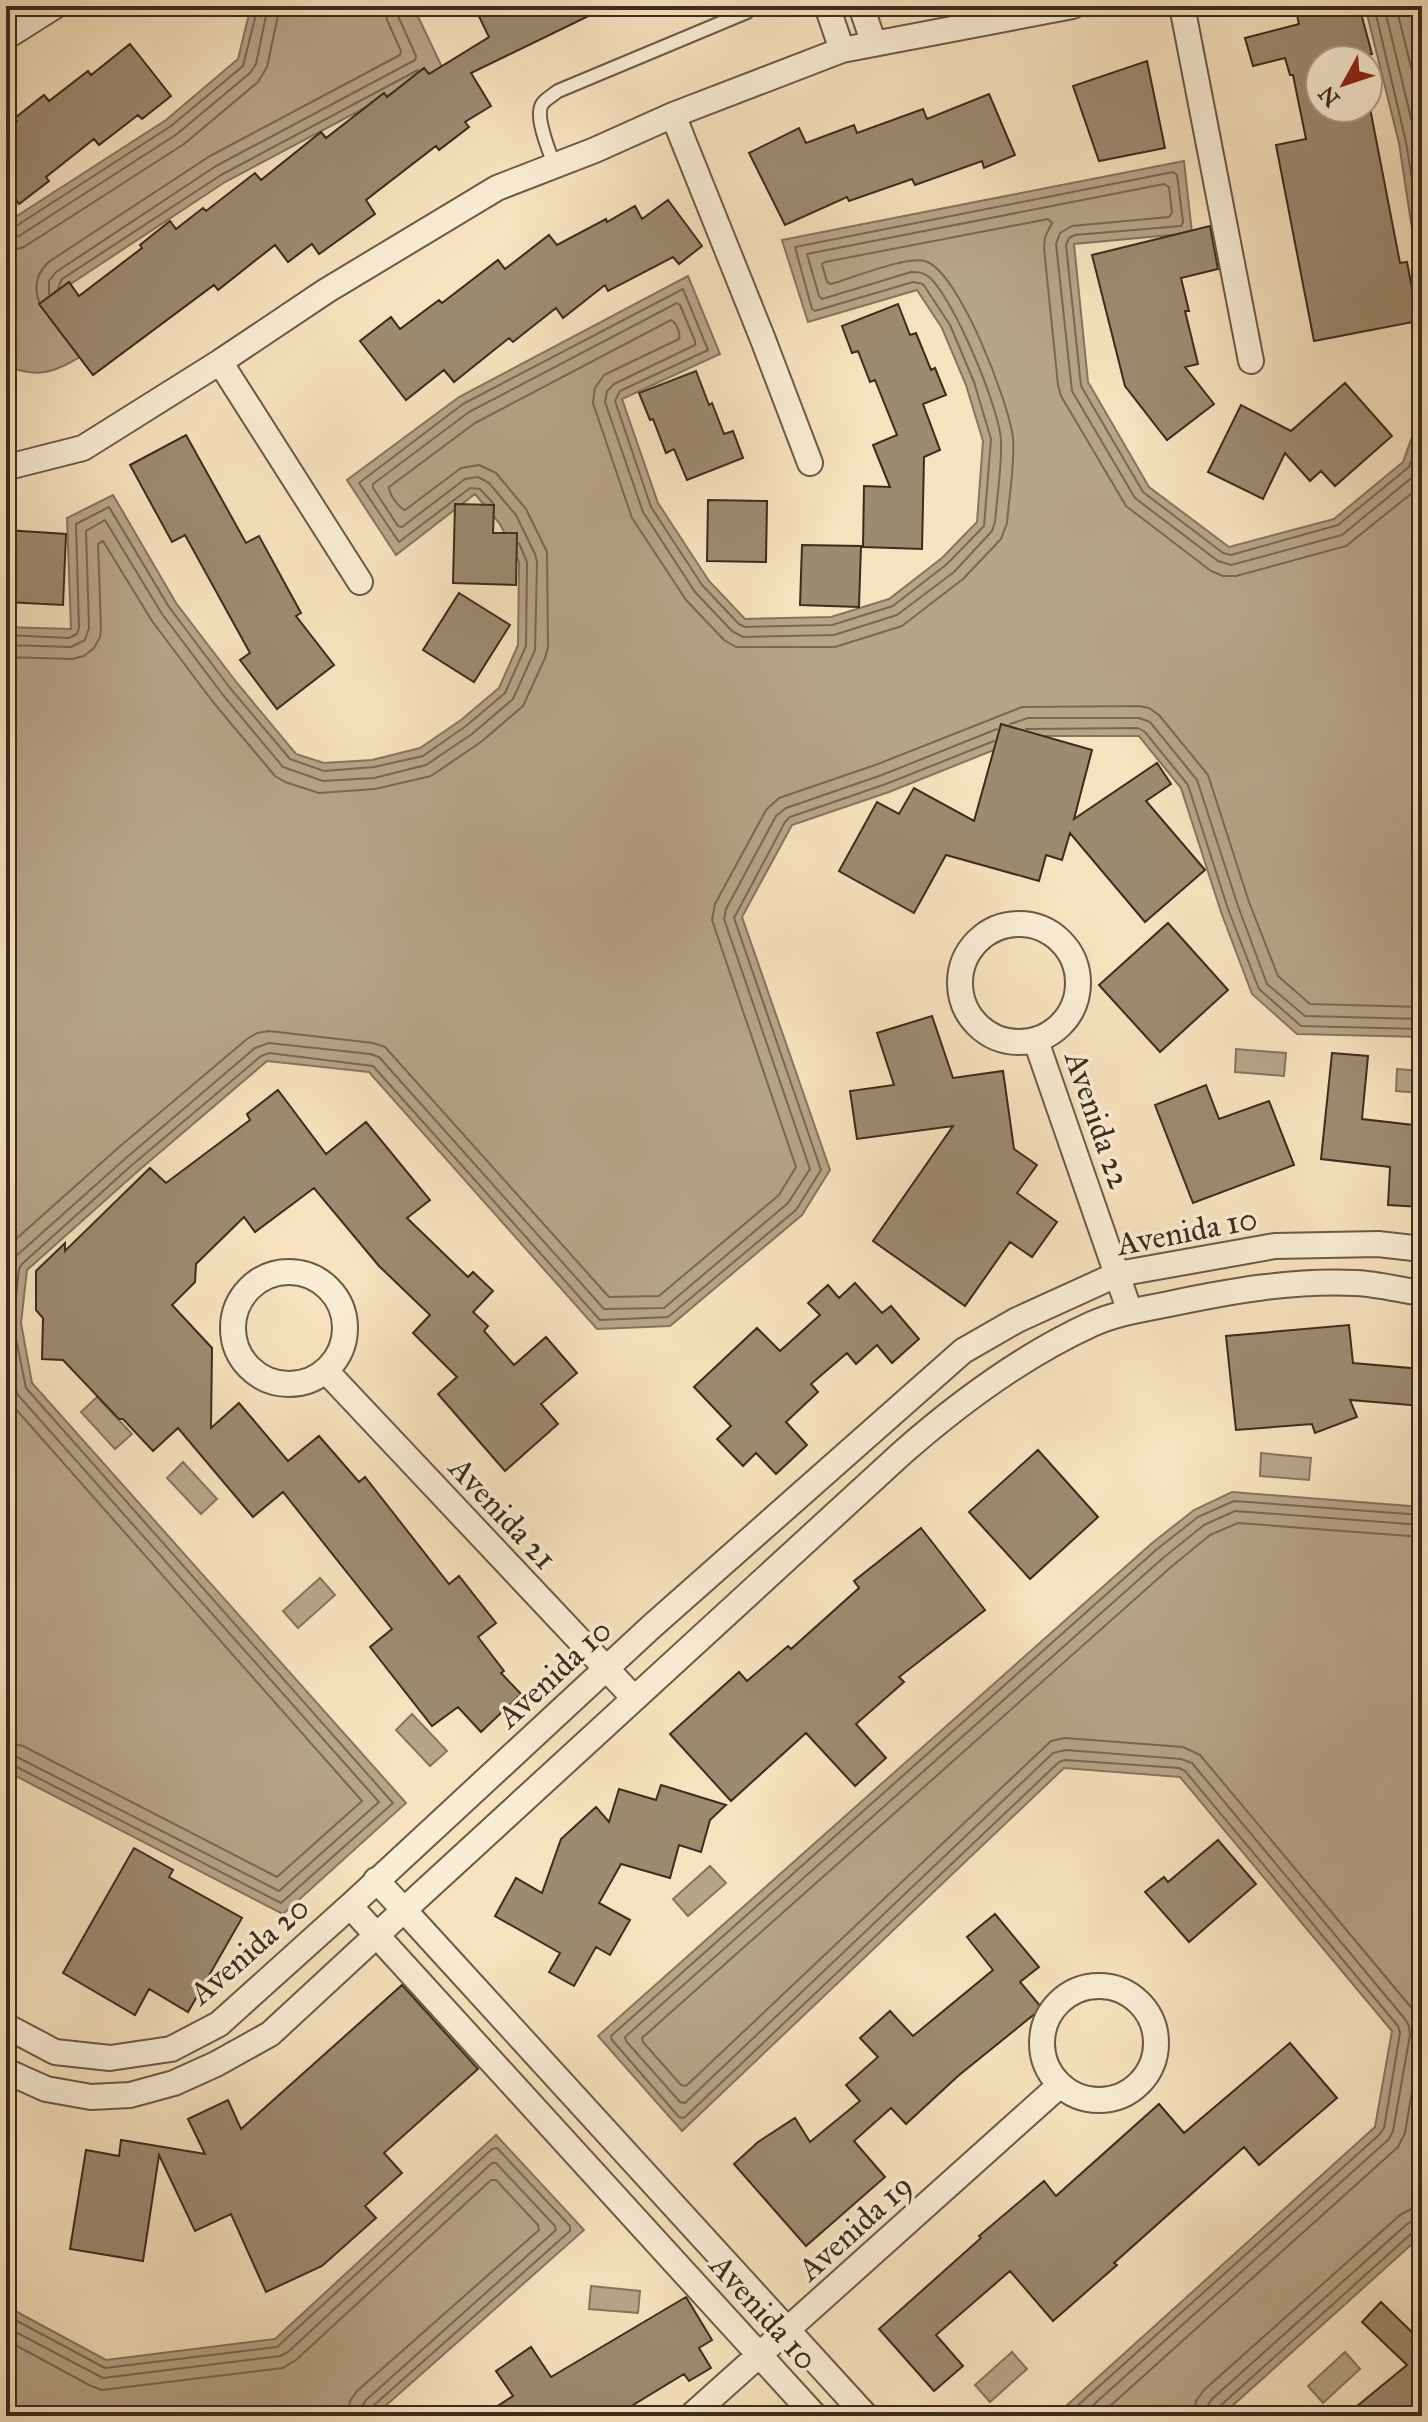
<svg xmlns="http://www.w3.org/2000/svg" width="1428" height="2422" font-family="'IM FELL Great Primer',serif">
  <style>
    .water { fill: #b7a588; stroke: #85755d; stroke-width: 2 }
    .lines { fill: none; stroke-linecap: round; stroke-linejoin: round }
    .shore { stroke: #796852; stroke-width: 2 }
    .building { fill: #9d8b71; stroke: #3b2c1d; stroke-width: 2 }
    .service-casing { stroke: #6a5a46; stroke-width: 16 }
    .minor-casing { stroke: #6a5a46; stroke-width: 28 }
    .service { stroke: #faedd5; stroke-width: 12 }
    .minor { stroke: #faedd5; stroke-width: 24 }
    .labels { text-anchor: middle; stroke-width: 7; stroke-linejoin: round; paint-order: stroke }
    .street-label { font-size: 32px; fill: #3b2c1d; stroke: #faedd5 }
  </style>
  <rect width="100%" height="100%" fill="#f7e3bf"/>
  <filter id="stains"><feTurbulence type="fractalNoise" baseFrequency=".0025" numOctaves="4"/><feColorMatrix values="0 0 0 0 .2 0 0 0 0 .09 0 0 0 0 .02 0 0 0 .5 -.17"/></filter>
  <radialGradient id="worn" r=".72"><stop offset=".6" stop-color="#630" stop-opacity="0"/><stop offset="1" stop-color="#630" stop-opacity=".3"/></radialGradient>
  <!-- water -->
  <path class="water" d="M251 6H413L442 67 225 182 66 287 93 349C59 369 46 381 6 366V223L166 120 238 59Z
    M1365 6H1422V295L1399 143Z
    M1184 161 1192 233 1074 244 1088 382 1149 487 1229 547 1334 519 1403 462 1422 409V1037L1297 1034 1252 994 1221 912 1181 788 1139 736H1029L889 792 792 825 742 917 830 1170 802 1215 670 1326 597 1329 369 1072 267 1061 138 1171 27 1270 21 1323 32 1383 406 1803 283 1914 6 1771V627L71 629 67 518 113 495 176 603 237 683 296 754 324 763 372 760 420 748 461 720 499 688 518 645 519 562 500 524 475 494 396 555 347 480 459 397 688 276 720 354 622 399 658 503 709 581 745 619 831 617 889 599 942 558 977 522 983 441 966 385 942 328 917 290 808 322 782 240Z
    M1236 1049 1286 1053 1284 1076 1235 1072Z
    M1397 1069 1422 1071V1093L1396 1091Z
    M97 1397 132 1434 115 1449 81 1412Z
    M1261 1453 1311 1458 1309 1480 1260 1476Z
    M183 1462 217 1499 201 1514 167 1478Z
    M1232 1492 1422 1507V2235L1221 2416H1055L1375 2127 1392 2031 1180 1777 1064 1768 682 2131 598 2036 1151 1544 1194 1510Z
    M320 1578 335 1595 298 1628 283 1611Z
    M412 1714 447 1751 430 1766 396 1730Z
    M710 1866 726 1883 688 1916 673 1899Z
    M496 2135 584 2230 374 2416H6V2306L106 2360 275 2339Z
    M591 2286 640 2291 638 2313 589 2309Z
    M1012 2352 1027 2369 990 2402 975 2385Z
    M1345 2352 1360 2369 1323 2403 1308 2386Z"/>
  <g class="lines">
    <!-- shore -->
    <path class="shore" d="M1374 6 1406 142 1422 243
      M1384 6 1416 139 1422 177
      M1396 6 1422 112
      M6 229 13 228 171 126 243 66 258 6
      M6 240 19 236 177 134 250 73 256 64 268 6
      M6 252 24 247 184 144 258 82 267 67 280 6
      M58 288 62 279 221 175 418 70
      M49 294V281L56 272 216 166 415 60 416 56 398 16 396 6
      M39 302C33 285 37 272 50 261L210 156 400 55 401 51 387 20 384 6
      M493 503 480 489 470 488 399 542 359 483 463 404 683 289 708 350 620 391 615 401 651 507 702 585 739 624 745 627 832 625 893 606 947 564 984 526 991 439 974 382 950 325 923 284 913 282 815 311 812 309 795 247 1173 172 1177 175 1183 222 1181 226 1075 235 1069 238 1066 245 1081 386 1143 492 1223 553 1231 555 1338 525 1409 467 1422 433
      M6 635 69 638 77 634 79 628 76 524 109 507 169 607 230 688 290 759 324 771 374 767 423 756 466 726 505 693 526 646 527 562 519 543
      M6 645 71 647 85 640 89 628 86 531 105 520 162 614 223 695 283 767 323 781 374 778 426 765 472 734 513 699 535 650 537 562 535 554 516 515 489 483 478 477 465 479 402 527 398 526 373 488V484L469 412 677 303 680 305 695 341V345L614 384 607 391 605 402 643 512 695 592 732 631 743 637 834 635 897 615 954 572 992 531 995 522C997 496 1002 468 1001 441 1000 409 953 297 929 277 923 272 918 272 911 272L822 299 819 296 807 254 1164 184 1169 187 1172 213 1169 217 1072 226 1060 233 1056 244 1072 391 1135 498 1218 561 1231 565 1342 535 1415 475 1422 464
      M6 657 72 659 84 656 94 648 100 637 101 628 98 544 103 541 152 621 213 702 275 776 285 782 319 793 375 789 431 776 481 742 523 706 545 658 548 647 547 552 526 509 496 473 479 465 461 468 405 510C398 507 389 494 389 487L475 423 671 320C676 322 681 334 679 339L604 375 595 388 593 403 632 518 686 600 724 640 736 647H835L902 626 963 579 1001 539 1007 523C1009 497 1015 464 1013 438 1009 403 959 271 925 261 906 256 852 278 831 284L827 282 822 264 825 262 1048 219 1052 223 1045 237 1044 248 1058 385 1061 396 1126 506 1211 571 1223 576H1236L1346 546 1422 485
      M1010 724 1028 718H1139L1150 722 1197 780 1238 906 1267 984 1305 1016 1422 1019
      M1026 729 1138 728 1145 732 1188 785 1228 909 1259 989 1301 1026 1422 1029
      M6 1248 118 1148 247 1039 257 1033 269 1031 373 1043 385 1047 609 1297 659 1296 779 1195 796 1167 712 920 715 904 766 810 779 798 878 764 1022 707 1139 706 1149 708 1159 715 1208 775 1249 902 1278 976 1310 1004 1422 1007
      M6 1294 9 1266 15 1257 126 1158 255 1048 269 1043 370 1054 379 1057 604 1309 664 1308 788 1203 810 1169 724 919 726 909 776 816 786 808 882 775 997 729
      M6 1342 15 1387 18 1395 379 1802 279 1891 17 1757 6 1754
      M6 1398 362 1801 277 1877 23 1746 6 1742
      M6 1765H13L281 1903 393 1803 26 1388 13 1324 19 1269 22 1264 132 1165 261 1056 269 1053 373 1066 600 1320 668 1317 796 1210 821 1170 734 918 785 822 790 817 886 784 994 741
      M6 2315 105 2368 277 2347 492 2149 497 2148 570 2226V2231L373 2406 370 2416
      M6 2327 103 2378 280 2356 288 2352 492 2163H496L555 2226 556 2230 366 2400 361 2408 360 2416
      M6 2340 91 2386 102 2390 283 2368 296 2360 491 2180H496L538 2225 539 2230 357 2391 350 2401 348 2416
      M1066 2416 1380 2134 1384 2128 1400 2033 1398 2026 1185 1771 1179 1768 1065 1760 1059 1762 684 2118 679 2117 612 2040 611 2036 1156 1550 1198 1517 1234 1501 1422 1515
      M1081 2416 1389 2139 1393 2131 1410 2035 1409 2026 1405 2019 1192 1763 1181 1759 1066 1750 1053 1753 685 2103 680 2102 626 2041 625 2037 1163 1558 1204 1525 1235 1511 1422 1525
      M1099 2416 1398 2147 1405 2133 1421 2037V2023L1415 2012 1200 1755 1183 1747 1065 1738 1051 1741 686 2086 681 2085 643 2042 642 2038 1171 1567 1210 1535 1238 1523 1422 1537
      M1194 2416 1196 2401 1204 2390 1400 2215 1411 2209 1422 2207
      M1206 2416 1207 2406 1212 2399 1407 2224 1414 2220 1422 2219
      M1216 2416 1219 2407 1413 2232 1422 2230"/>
  </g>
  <!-- building -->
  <path class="building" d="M474 6H609L471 73 491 106 465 122 469 127 439 150 436 146 366 200 375 214 319 254 312 244 288 262 275 245 218 290 214 285 93 375 39 304 69 282 79 296 142 248 140 245 170 221 176 229 203 208 206 211 255 173 261 180 321 132 326 138 384 93 387 97 424 68 429 74 489 37Z
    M1295 6H1359L1372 54 1350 60H1320V108H1370L1400 263 1407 262 1418 321 1314 341 1276 145 1306 139 1293 75H1290L1285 58 1253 66 1245 38 1299 24Z
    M130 44 171 96 142 119 138 115 99 145 94 139 46 177 49 181 19 204 17 201 6 207V130L17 121 15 118 44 95 49 101 88 71 91 75Z
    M1147 61 1165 148 1099 161 1073 86Z
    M989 94 1015 155 984 168 982 161 915 185 912 179 849 201 847 197 785 225 749 153 799 128 806 143 854 125 857 133 923 109 927 119Z
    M668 200 702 246 679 264 673 257 608 291 605 285 563 318 556 308 513 342 509 338 454 382 444 370 406 400 360 341 391 317 400 329 439 300 442 303 498 260 505 269 549 235 557 245 606 219 607 222 635 206 642 219Z
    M1210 226 1218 269 1181 278 1189 311H1185L1198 364 1185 367 1214 404 1167 440 1125 386 1092 255Z
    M898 304 910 335 916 333 931 370 935 368 946 395 923 404 940 450 924 457 922 549 863 547 864 486 890 487 873 445 897 435 875 380 870 382 858 351 852 353 842 326Z
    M696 371 709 405 712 403 724 434 733 431 743 458 687 480 674 449 666 453 653 419 650 420 639 393Z
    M1345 383 1392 436 1335 486 1321 471 1310 481 1285 453 1263 499 1208 472 1241 405 1291 431Z
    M186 435 246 543 259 536 301 613 296 616 334 665 277 709 240 660 250 653 185 535 172 542 130 465Z
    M708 500 767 501 766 562 707 561Z
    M455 504 494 505 493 533H517L516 585 453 583Z
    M6 530 66 534 63 605 6 602Z
    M802 545 861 546 859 607 800 605Z
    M459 593 510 625 474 682 423 650Z
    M1001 724 1092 750 1074 819 1157 763 1171 784 1146 801 1205 870 1145 922 1070 833 1062 860 1046 855 1039 881 946 855 914 913 839 871 877 802 899 814 914 788 974 821Z
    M1168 923 1228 990 1160 1052 1099 985Z
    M932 1016 953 1078 1003 1071 1014 1149 1037 1165 1017 1193 1057 1222 1032 1257 1010 1242 965 1306 873 1241 953 1126 857 1139 850 1091 894 1085 877 1033Z
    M1332 1053 1368 1056 1362 1119 1422 1126V1207L1388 1205 1390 1167 1321 1159Z
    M1206 1085 1219 1119 1269 1101 1294 1165 1193 1203 1155 1105Z
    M278 1090 326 1154 366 1122 430 1200 407 1218 468 1277 473 1272 493 1291 473 1312 488 1326 484 1331 514 1365 546 1337 577 1373 541 1404 558 1424 505 1471 438 1394 457 1377 413 1333 430 1315 379 1266 314 1188 255 1232 244 1217 196 1264 195 1282 172 1305 212 1348 211 1428 239 1403 288 1461 319 1436 359 1482 365 1477 449 1584 459 1576 496 1623 478 1637 504 1671 501 1673 521 1694 481 1732 458 1707 432 1726 370 1647 392 1629 283 1492 253 1517 178 1428 153 1451 123 1419H119L63 1360 42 1359 43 1318 36 1310V1271L65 1243V1251L150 1168 166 1183 250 1120 247 1114Z
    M855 1283 882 1313 891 1306 919 1339 892 1363 877 1345 856 1364 847 1353 811 1384 818 1392 786 1422 807 1445 776 1474 756 1453 743 1466 717 1439 731 1426 694 1387 757 1328 780 1351 820 1315 808 1303 828 1285 839 1298Z
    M1349 1325 1353 1363 1422 1369V1406L1350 1400 1357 1417 1315 1433 1312 1424 1236 1430 1226 1336Z
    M1038 1450 1098 1517 1030 1579 969 1512Z
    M921 1528 985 1610 899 1677 904 1682 856 1724 886 1758 855 1786 806 1733 731 1801 670 1734 739 1672 747 1681 788 1646 791 1649 859 1588 854 1581Z
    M661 1785 726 1805 710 1820 701 1852 679 1845 670 1878 621 1864 599 1903 630 1920 610 1955 596 1947 574 1986 549 1972 560 1953 495 1916 516 1878 542 1893 561 1839 596 1807 609 1822 619 1789 656 1800Z
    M1218 1840 1256 1884 1189 1942 1145 1892 1164 1877 1168 1882Z
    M134 1848 173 1870 169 1877 242 1918 188 2012 149 1989 135 2015 63 1973Z
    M995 1914 1039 1967 1020 1982 1042 2008 958 2076 906 2124 891 2108 854 2141 885 2177 806 2246 734 2164 758 2142 795 2118 810 2142 860 2101 846 2085 878 2057 860 2038 890 2011 913 2036 993 1970 967 1937Z
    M402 1985 478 2069 384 2153 402 2173 365 2206 376 2218 322 2266 266 2292 231 2214 195 2231 159 2155 143 2261 70 2249 86 2150 119 2156 121 2140 205 2154 188 2119 228 2100 241 2129Z
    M1290 2043 1337 2098 1259 2165 1244 2147 1114 2263 1117 2265 1053 2321 1010 2271 936 2335 963 2366 934 2391 879 2329 981 2238 979 2236 1044 2181 1056 2196 1159 2104 1184 2133Z
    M686 2297 712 2340 699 2348 711 2368 689 2381 684 2374 615 2416H482L513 2396 496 2371 531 2347 551 2377Z
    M1381 2302 1422 2342V2416H1345L1407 2365 1362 2322Z"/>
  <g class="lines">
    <!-- service casing -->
    <g class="service-casing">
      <path id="service" d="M554 165C550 152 533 115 543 103 546 99 553 95 558 91L747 12"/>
    </g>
    <!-- minor casing -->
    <g class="minor-casing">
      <path id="minor" d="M827 6 842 50
        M861 6 874 44
        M1182 6 1251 361
        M6 37 55 6
        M673 115 762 337 810 463
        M220 362 360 582
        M6 463 16 465 83 448 220 362 326 291 497 188 595 150 673 115 842 50 1073 6
        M960 983a59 59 0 1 1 118 0a59 59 0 1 1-118 0Z
        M1036 1041 1130 1312
        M233 1328a56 56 0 1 1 112 0a56 56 0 1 1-112 0Z
        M326 1371 634 1698
        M1042 2043a57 57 0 1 1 114 0a57 57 0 1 1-114 0Z
        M6 2026 55 2052 110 2058 171 2049 219 2024 350 1906
        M6 2071 46 2089 91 2097 130 2095 174 2083 216 2064 270 2034 404 1910 376 1880
        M691 2416 1060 2085
        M815 2416 350 1906 651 1627 963 1351 1017 1320 1118 1274 1275 1246 1378 1244 1422 1249
        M866 2416 404 1910 902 1453C960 1402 1022 1356 1092 1324 1116 1313 1144 1309 1169 1304 1230 1291 1293 1280 1356 1283 1378 1284 1400 1290 1422 1293"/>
    </g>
    <!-- service -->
    <use href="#service" class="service"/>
    <!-- minor -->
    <use href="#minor" class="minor"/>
  </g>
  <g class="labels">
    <!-- street labels -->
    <g class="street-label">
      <text transform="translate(1098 1120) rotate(71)" y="11">Avenida 22</text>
      <text transform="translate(1187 1231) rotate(-11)" y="11">Avenida 10</text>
      <text transform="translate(503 1513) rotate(47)" y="11">Avenida 21</text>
      <text transform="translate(554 1673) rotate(-43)" y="11">Avenida 10</text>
      <text transform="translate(249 1950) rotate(-41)" y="11">Avenida 20</text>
      <text transform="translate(855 2227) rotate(-42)" y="11">Avenida 19</text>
      <text transform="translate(764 2312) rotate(48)" y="11">Avenida 10</text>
    </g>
  </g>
  <!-- margin -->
  <rect width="1428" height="2422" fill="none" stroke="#f7e3bf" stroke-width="32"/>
  <rect x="8" y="8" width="1412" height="2406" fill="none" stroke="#3b2c1d" stroke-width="4"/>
  <rect x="16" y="16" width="1396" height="2390" fill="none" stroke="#3b2c1d" stroke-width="2"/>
  <!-- north arrow -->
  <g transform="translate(1344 84) rotate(230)"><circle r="38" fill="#faedd5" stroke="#aea08b" stroke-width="2"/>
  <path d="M0-6L14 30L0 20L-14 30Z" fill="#8f2418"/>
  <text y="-12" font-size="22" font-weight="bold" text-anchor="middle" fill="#3b2c1d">N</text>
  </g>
  <rect width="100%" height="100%" filter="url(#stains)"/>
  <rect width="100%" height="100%" fill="url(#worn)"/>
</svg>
